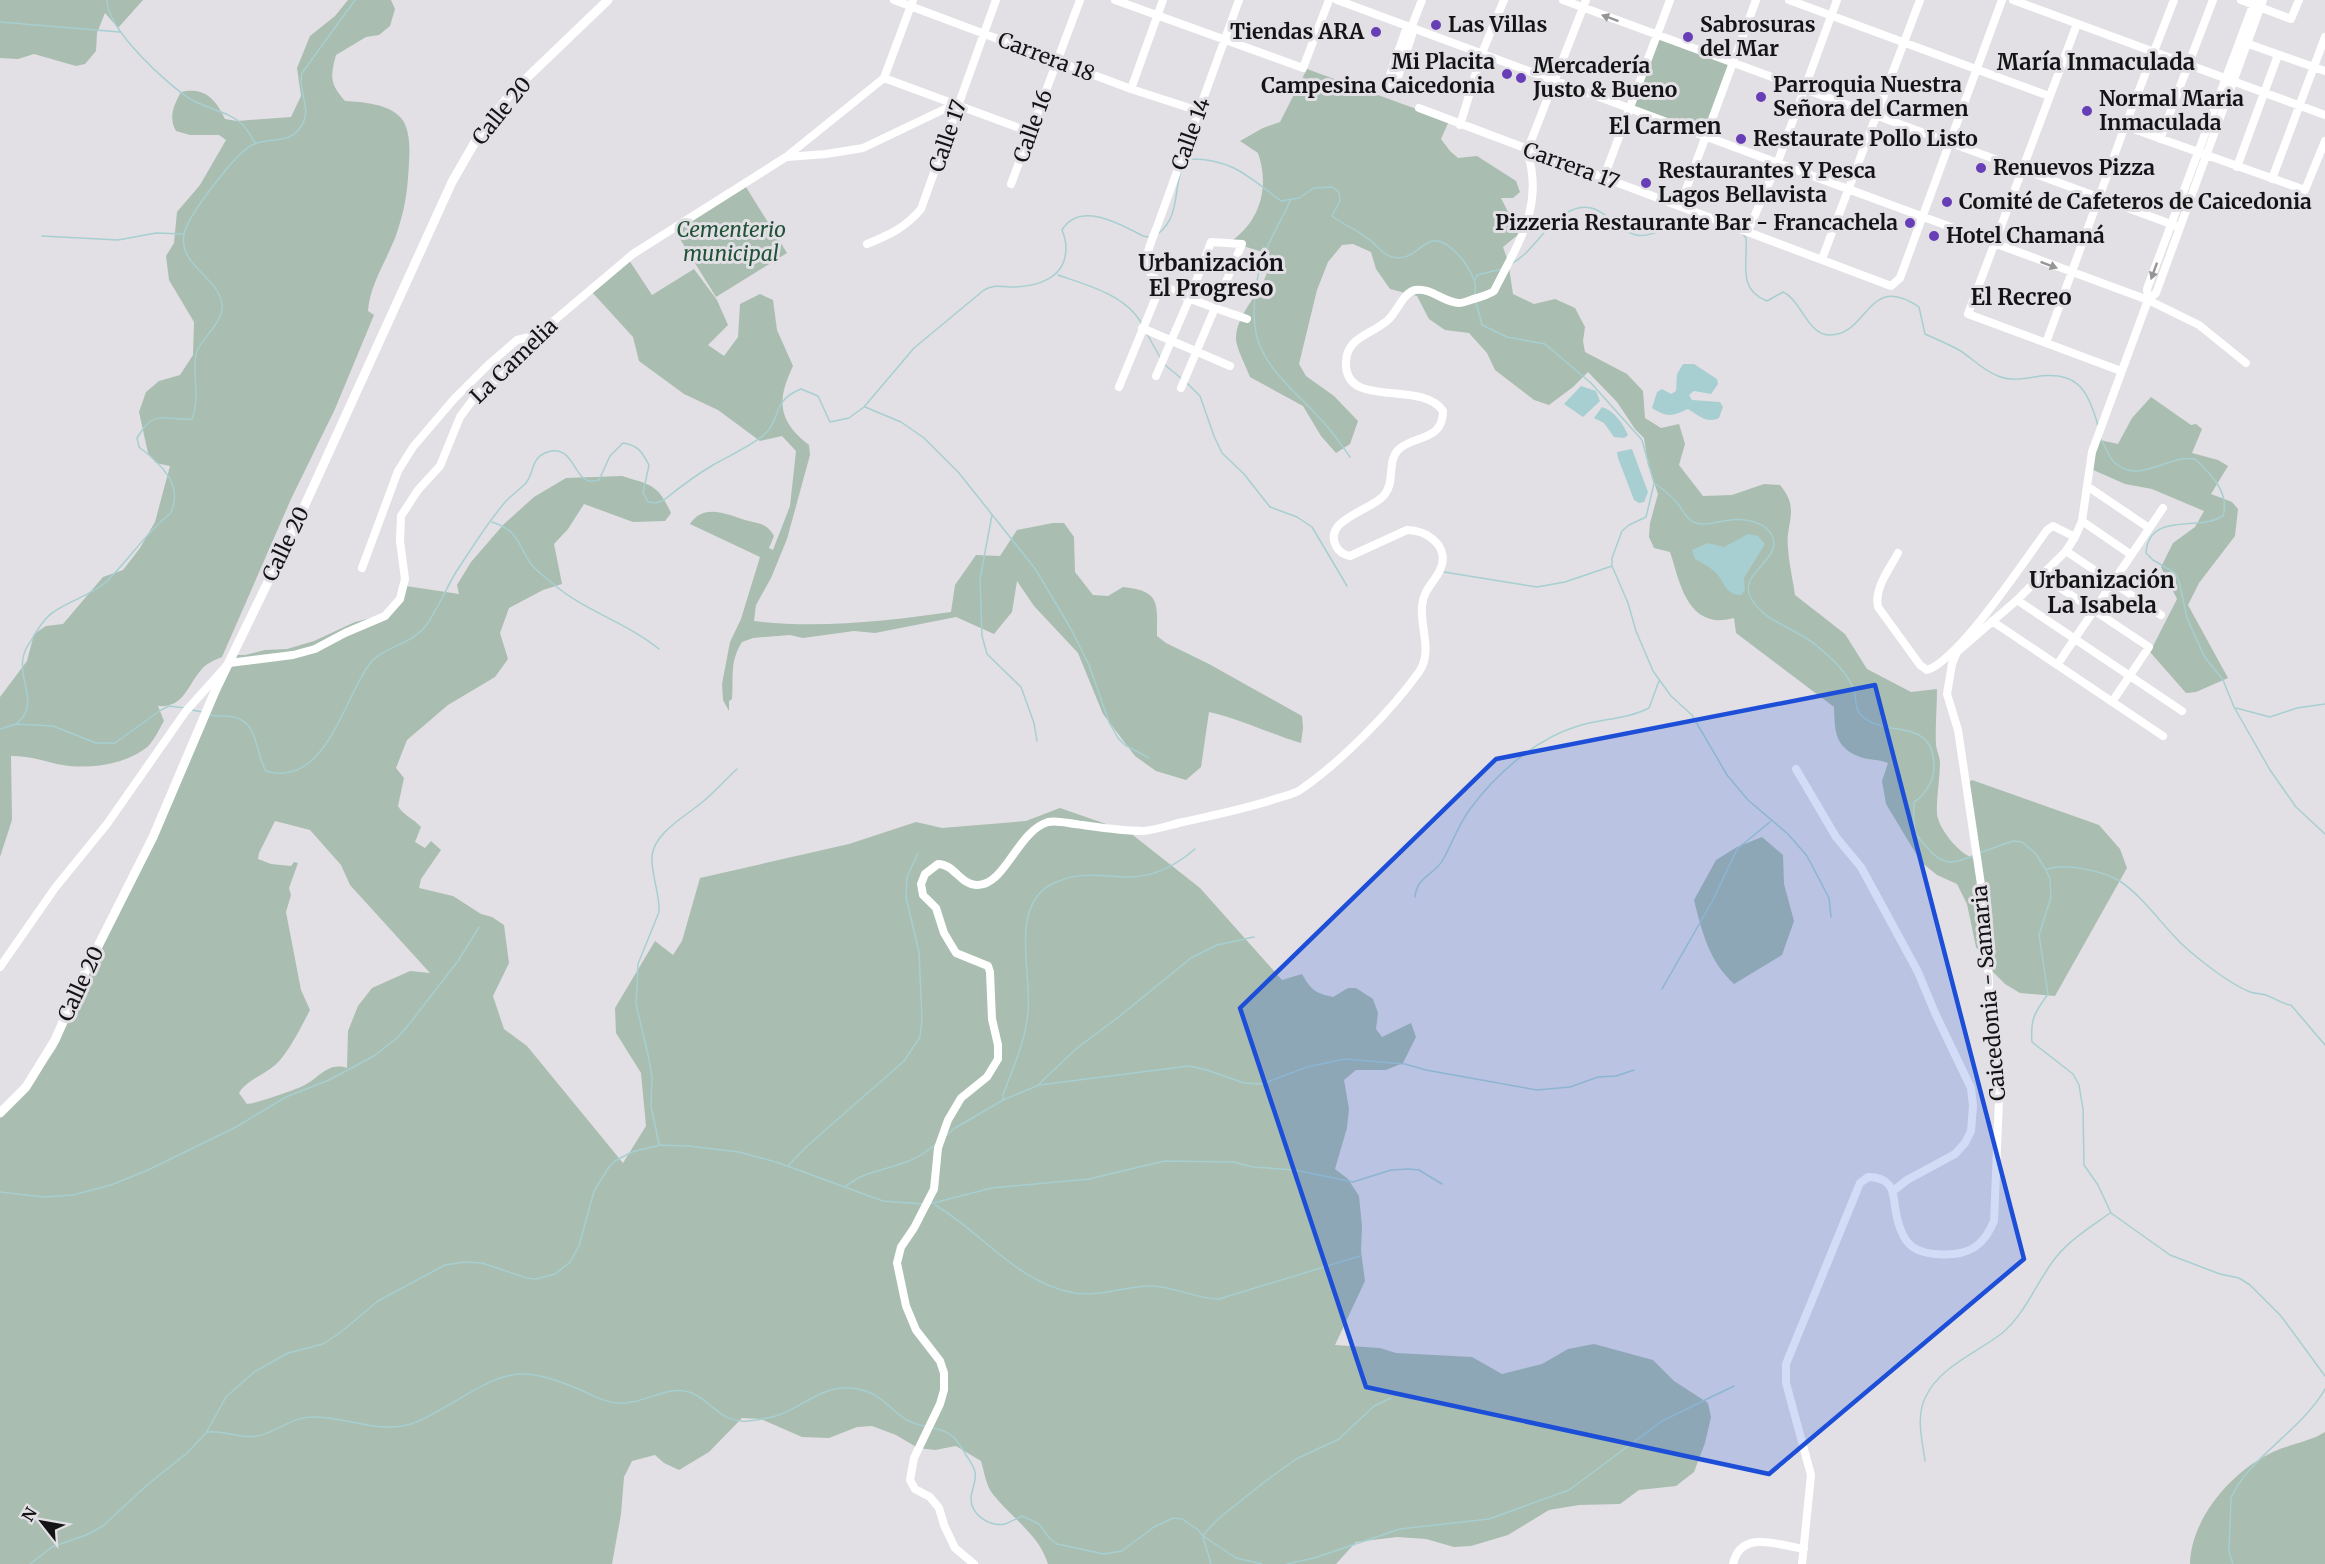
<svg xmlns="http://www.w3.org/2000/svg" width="2325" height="1564" font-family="Merriweather,serif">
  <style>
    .green { fill: #a9bdb0; fill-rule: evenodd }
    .water { fill: #a7cfd1 }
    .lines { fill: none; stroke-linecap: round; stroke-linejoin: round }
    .stream { stroke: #a7cfd1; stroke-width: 1.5 }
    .minor { stroke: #fff; stroke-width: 8 }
    .major { stroke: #fff; stroke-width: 9 }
    .oneway { fill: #959596 }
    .marked { fill: #1d4ed8; fill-opacity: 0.2; stroke: #1d4ed8; stroke-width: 4.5; stroke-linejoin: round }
    .poi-dot { fill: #673eb6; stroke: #e2e0e4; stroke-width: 2 }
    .labels { text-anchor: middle; stroke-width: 6; stroke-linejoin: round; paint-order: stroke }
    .poi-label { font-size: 21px; font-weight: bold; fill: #141315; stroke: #e2e0e4; text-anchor: start }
    .street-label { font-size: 21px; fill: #141315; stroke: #e2e0e4 }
    .park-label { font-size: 21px; font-style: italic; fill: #205238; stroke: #e2e0e4 }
    .neighbourhood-label { font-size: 22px; font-weight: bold; fill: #141315; stroke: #e2e0e4 }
  </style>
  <rect width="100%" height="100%" fill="#e2e0e4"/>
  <!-- green -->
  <path class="green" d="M0 0H143L118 28 105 13 97 33 96 51 85 64 76 66 34 54 18 59 0 58Z
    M348 0H391L395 9 390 26 379 35 366 37 336 55C330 77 330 84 345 101 363 102 389 104 401 118 410 128 410 149 409 162 408 184 406 205 399 226 391 255 370 281 368 311L374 315 335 409 291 499 222 657C214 660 206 664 201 670 187 686 184 708 158 706L164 721C159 729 153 743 146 748 122 766 85 770 57 764 40 760 30 756 11 756L12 820 0 857V697L27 661 34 634 46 626 63 624 103 577 123 570 140 548 155 522 170 466 156 463 148 453 139 412 146 392 159 381 180 375 193 355 194 322 169 280 166 256 174 243 177 212 200 185 226 140 219 135H190L176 131C168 117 174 105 181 92 204 87 215 98 225 119L237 121 291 117 301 96 297 68 310 36 335 16Z
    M1658 35 1732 62 1705 137 1631 110Z
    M1307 69 1449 121 1441 139 1450 151 1458 158 1477 156 1516 181 1520 192 1513 198H1501L1519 234 1503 247 1508 261 1513 294 1534 304 1555 299 1575 308 1585 327 1583 341 1585 352 1627 374 1643 391 1645 418 1661 428 1679 424 1685 444 1679 465 1703 496 1732 495 1764 484 1780 485C1801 510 1785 523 1788 548 1789 564 1793 580 1795 595L1845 634 1867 669 1911 692 1937 689C1937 708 1935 727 1936 745 1937 752 1940 757 1940 763 1940 780 1936 797 1937 814 1938 828 1961 857 1975 858L1965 785 1972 780 2099 825 2120 849 2127 868 2055 996 2020 993 2005 984 1987 966 1976 947 1967 904 1957 884 1937 875 1921 862 1886 804 1882 781 1888 763C1878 759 1869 760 1860 757 1834 747 1835 731 1834 707L1736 633 1734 618C1729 619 1721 621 1715 620 1684 616 1678 575 1670 552L1654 548 1649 537 1650 523 1658 494 1648 465 1644 438 1635 429 1617 402 1588 372 1573 387 1549 405 1534 400 1495 370 1487 353 1469 333 1445 330 1429 319 1417 296 1390 289 1376 269 1371 252 1353 244 1342 245 1328 262 1317 290 1299 364 1306 376 1334 396 1358 421 1350 444 1336 453 1321 436 1303 406 1250 377C1247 368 1235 346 1236 337 1238 306 1273 286 1269 254L1230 242C1260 222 1270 187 1258 153L1240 141 1263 128 1280 122Z
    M746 187 787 253 716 297 675 231Z
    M629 260 652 295 694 269 717 300 728 325 708 345 724 356 738 337 740 304 760 294 773 300 777 330 793 366C777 400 777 420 809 445L810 455 787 539 771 578 756 605 754 621C817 629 889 621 951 612L955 585 976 555 1000 556 1017 530 1053 523H1064L1074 537 1075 572 1093 595 1108 596 1123 587C1161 591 1157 603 1157 636L1166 643 1209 664 1302 716 1303 728 1301 743C1270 734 1241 719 1209 712L1201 767 1186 780 1156 771 1135 756 1103 714 1078 653 1034 606 1017 581 1012 612 994 634 956 617 875 633 854 631 803 638 790 635 753 638 742 642C729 663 734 677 732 699L729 701V711L723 700 722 684 730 642 741 619 760 557 690 524C703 504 724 513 742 519 755 524 766 521 774 536L769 548 773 550 790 506 796 451 782 436 760 441 718 410 684 394 639 361 633 337 591 291Z
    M2151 397 2191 425 2196 424 2202 429 2192 453 2218 460 2228 466 2211 494 2232 502 2238 509 2235 536 2199 583 2188 605 2228 678 2196 692 2186 693 2150 652 2177 599 2161 567 2173 543 2195 527 2204 511 2152 489 2125 484 2091 469 2095 439 2118 444 2132 418Z
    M622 476C651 485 658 484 671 513L665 521 633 522 584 504 568 529 554 544 562 584 543 590 509 608 500 633 508 659 495 677 448 705 407 740 396 768 404 778 398 806C403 815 414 819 421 827L415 842 425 848 431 841 441 850 421 879 419 888 453 896 481 914 492 917 504 925 509 963 493 996 504 1029 527 1046 623 1163 646 1126 641 1073 616 1033 615 1008 655 941 673 955 682 941 700 878 849 844 916 822 942 828 1026 821 1060 808 1129 832 1200 888 1282 980 1302 974C1311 990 1315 993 1333 997L1348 988H1356L1373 999 1378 1013 1376 1029 1382 1037 1411 1023 1416 1037 1403 1063 1386 1070H1356L1344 1080 1349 1109 1347 1128 1335 1169 1348 1179 1359 1196 1362 1226 1361 1251 1365 1281 1335 1345 1380 1348 1396 1353 1472 1357 1502 1374 1542 1364 1568 1349 1594 1344 1653 1360 1674 1381 1708 1403 1711 1417 1705 1443 1694 1472 1676 1486 1639 1490 1620 1504 1579 1505 1549 1510 1508 1535 1471 1546 1454 1547 1426 1539 1397 1537 1356 1542 1336 1564H1048C1039 1534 1010 1517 992 1493 986 1485 984 1471 981 1461L956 1446 935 1450 918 1448 896 1435 872 1426 857 1427 829 1438 802 1437 761 1419 742 1418 709 1452 679 1470 664 1463 655 1455 632 1461 624 1477 621 1514 612 1564H0V1115L27 1090 56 1048 233 655H245L265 650 287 649 314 641 355 622 384 615 406 586 459 594 457 585 471 562 504 524 534 497 566 478ZM275 821 310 830 341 865 350 885 430 973 410 971 372 988 358 1006 348 1031 347 1068C328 1062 320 1077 305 1085 295 1090 258 1103 247 1104L239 1093C248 1078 267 1075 280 1060 292 1046 301 1027 310 1010L301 990 286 912 291 895 289 888 298 863 294 862 291 866 271 864 258 859 259 853Z
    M1762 837 1783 855 1784 884 1794 921 1782 955 1734 984C1709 961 1702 932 1694 900L1716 860 1737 847Z
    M2325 1432V1564H2190C2191 1518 2232 1471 2273 1452 2290 1444 2309 1442 2325 1432Z"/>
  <!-- water -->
  <path class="water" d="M1683 364H1694L1717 379 1718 384 1711 394 1694 391 1689 395 1692 400 1720 402 1723 407 1719 418C1707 424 1698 415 1688 409 1672 416 1668 418 1652 408L1657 392 1662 389 1671 394 1676 391 1677 374Z
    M1581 386 1596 391 1600 401 1583 417 1564 404Z
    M1602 407C1615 411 1623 424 1628 435L1624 438 1614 437 1604 423 1594 418Z
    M1632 449 1648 492 1644 502 1639 503 1634 500 1618 458 1617 452Z
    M1748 534 1758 536 1765 544 1744 578 1745 590 1741 595C1725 595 1725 582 1716 573 1710 567 1702 563 1695 559L1692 550 1708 543 1724 547Z"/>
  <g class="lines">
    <!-- stream -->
    <path class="stream" d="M107 0C106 28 168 86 192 100 208 109 229 112 242 124 248 130 251 137 256 144
      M0 22 120 32
      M1290 201C1281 222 1267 242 1261 264 1255 284 1252 312 1256 333 1263 369 1302 397 1325 424 1334 434 1342 446 1350 457
      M1159 233C1184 213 1170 177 1189 159 1231 158 1249 177 1281 201L1299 198 1314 188 1332 187 1339 192 1340 201 1332 216C1345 226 1356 229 1367 238 1377 244 1380 254 1392 257 1409 261 1416 249 1429 242 1447 234 1469 266 1474 280 1476 284 1475 290 1475 294
      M1743 234 1746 238C1748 264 1737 289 1767 301L1783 292C1801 300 1808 335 1829 335 1869 336 1867 271 1919 307L1925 334C1936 339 1948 344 1959 350 1972 358 1984 371 1998 376 2010 381 2022 379 2034 377 2076 370 2088 388 2098 426
      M42 236 118 240 156 233 184 234
      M1511 264C1534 252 1546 222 1570 211 1600 196 1612 229 1636 235 1653 239 1678 219 1698 217
      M1058 275C1087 285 1126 295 1142 324
      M1475 280 1477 275 1502 269
      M1476 302 1482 325 1507 337 1545 344 1591 383 1642 440 1654 483C1663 489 1671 495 1678 504 1683 510 1687 521 1696 523 1711 528 1731 514 1754 522 1760 524 1765 526 1769 531 1790 558 1736 571 1751 598 1764 623 1797 628 1817 646 1831 658 1848 672 1854 691 1857 700 1854 709 1862 716 1887 739 1935 716 1934 768 1934 781 1924 796 1914 802 1914 811 1913 822 1915 831 1917 837 1922 842 1926 846 1942 866 1952 865 1975 855
      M1147 334 1161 359
      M1165 365 1182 379
      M1186 382 1200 396 1214 436 1222 453 1244 474 1270 507 1297 517 1312 527 1347 586
      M865 407 901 422 924 438 959 473 986 507 1036 570 1071 629 1089 665 1109 722 1118 738 1125 745 1149 758
      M2101 439C2105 446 2109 458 2115 463 2141 485 2168 454 2195 459 2211 474 2230 493 2223 516 2198 532 2149 511 2146 553L2153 560 2175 573 2179 581 2187 618 2204 656 2223 680 2234 707 2270 770 2296 807 2325 834
      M1654 484 1646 517 1629 525 1622 531 1612 558V566L1628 603 1636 631 1653 671 1671 696 1692 715 1727 775 1748 800 1788 834 1807 856 1829 898 1831 917
      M992 515 980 579 982 636 987 654 1021 687 1034 723 1037 741
      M492 522C519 531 517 543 531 564 536 571 545 577 552 583 584 611 626 622 659 649
      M1444 572 1537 587 1565 582 1612 566
      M2236 708 2270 717 2297 708 2325 704
      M192 710 202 712
      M210 715C218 717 225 715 233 717 259 721 255 754 266 771 326 789 344 696 371 662 384 647 413 644 427 624 438 608 446 589 456 572 472 548 487 523 506 501 512 495 520 489 526 483 534 473 531 459 545 453 573 441 573 479 590 481 593 482 596 480 599 480L610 456 623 443C638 445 642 452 649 465L643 493 648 502 656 503 664 500C680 487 696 475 713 465 730 455 750 447 765 434 782 418 771 401 801 389L818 396 830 422 849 418 864 407 914 348 984 290C994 284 1000 287 1011 287 1036 287 1066 279 1066 248 1066 242 1064 235 1062 230 1080 200 1122 225 1143 236L1149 237
      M16 724C44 702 11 675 27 647 35 635 42 619 55 611 71 600 92 595 107 581 129 560 146 532 170 514 185 485 160 463 139 447L137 438C155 407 165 421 192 419 201 397 191 366 197 351 204 336 224 321 222 304 218 276 178 266 184 234 188 215 237 151 254 144 272 137 290 145 302 125 312 108 297 90 302 73L355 0
      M0 729 16 724 53 726 96 743H115L161 710 169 706 185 708
      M1979 853 2013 841 2022 842 2036 854 2046 870 2050 879 2051 897 2039 935 2048 994C2035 1012 2030 1019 2032 1042L2073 1074 2079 1085 2083 1109 2084 1165 2098 1185 2111 1213 2170 1255 2220 1274 2239 1278 2250 1285 2281 1316 2325 1376
      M2046 870C2063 862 2102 871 2118 880 2138 892 2158 919 2174 936 2188 952 2228 983 2248 991 2253 994 2260 993 2266 995 2275 998 2281 1004 2291 1005L2325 1045
      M1415 897C1417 875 1435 876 1444 858 1452 843 1459 824 1470 809 1496 774 1535 739 1578 726 1600 719 1628 719 1649 708L1659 681
      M1662 989 1713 900 1737 849 1770 822
      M1039 1084 1077 1048 1116 1019 1191 958 1217 945 1254 937
      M1003 1099V1095C1013 1068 1026 1040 1028 1011 1032 973 1009 906 1052 884 1078 871 1097 876 1124 877 1152 878 1174 867 1195 849
      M947 1135 955 1128 1003 1100 1039 1085 1189 1066 1207 1070 1244 1083 1262 1084 1307 1067 1345 1059 1405 1064 1426 1070 1537 1090 1570 1087 1598 1077 1616 1076 1634 1070
      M659 1144 651 1106 652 1078 649 1059 636 1004 638 964 659 912C660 893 651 875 652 857 653 834 684 817 700 804 713 794 725 780 737 769
      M788 1166 806 1147 904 1061 920 1037 922 1019 919 952 906 897 907 877 918 853
      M844 1187C851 1183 858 1177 865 1175 895 1164 910 1166 936 1144
      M0 1192 44 1197 73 1195 111 1185 148 1170 236 1127 286 1097 329 1080 374 1056 398 1037 410 1023 458 961 479 927
      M929 1204 992 1188 1089 1179 1164 1161 1233 1162 1253 1167 1295 1170 1353 1182 1391 1170 1409 1169 1419 1170 1442 1184
      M935 1205C983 1233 1016 1282 1074 1293 1100 1297 1125 1286 1151 1286 1173 1286 1196 1299 1219 1299L1360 1256
      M932 1428C952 1431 957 1439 966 1455 969 1460 974 1466 975 1472 977 1481 971 1490 971 1499 971 1515 990 1527 1005 1524 1010 1522 1016 1519 1022 1516L1039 1524 1050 1539 1057 1544 1104 1554 1122 1551 1154 1527 1173 1518 1182 1519 1197 1529 1203 1536 1236 1558 1262 1564
      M207 1432C224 1430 240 1439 257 1436 276 1433 291 1417 312 1417 345 1416 377 1434 411 1424 445 1413 488 1373 522 1374 542 1374 564 1383 583 1391 594 1396 604 1402 617 1403 641 1406 669 1383 692 1393 713 1402 720 1423 748 1421 757 1420 770 1418 779 1415 803 1406 823 1386 850 1388 890 1391 889 1420 925 1426
      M1925 1461C1922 1439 1916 1418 1925 1398 1939 1367 1976 1353 2001 1334 2026 1314 2037 1280 2057 1256 2072 1238 2092 1226 2110 1213
      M1203 1535 1218 1519 1263 1483 1296 1459 1339 1439 1374 1406 1391 1398
      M1203 1537 1211 1564
      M30 1564 52 1547 86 1535 103 1526 147 1485 187 1453 206 1433 226 1397 254 1372 288 1353 323 1344 341 1332 378 1301 445 1265 464 1262 482 1263 527 1278 536 1279 555 1274 570 1262 579 1246 594 1191 609 1167 615 1161 632 1152 660 1145 688 1146 739 1152 779 1163 883 1201 924 1204
      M1287 1564 1314 1558 1400 1529 1489 1519 1569 1490 1662 1421 1734 1386
      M2233 1564 2229 1552 2231 1498C2247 1459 2302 1430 2325 1389"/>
    <!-- minor -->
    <path class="minor" d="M894 0 1131 89 1199 111
      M1115 0 1303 68 1329 0
      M1239 0 1158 224C1154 235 1143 257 1148 269 1159 293 1222 310 1247 319
      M1337 0 2148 300 2199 325 2246 363
      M1563 0 2179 227
      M1789 0 2049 96
      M2013 0 2325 115
      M2241 0 2291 19 2299 0
      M2077 24 1968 314 2121 371
      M2246 43 2325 71
      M884 78 1030 132
      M884 78 913 0
      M1131 89 1163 0
      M1388 89 1398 77 1412 35 1411 28
      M1388 90 1390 75 1405 32 1411 28 1422 0
      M1419 108 1891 286 1900 278 2002 0
      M1460 125 1482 53 1504 0
      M2125 126 2305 190 2325 141
      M2160 139 2213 0
      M787 157 826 154 863 148 953 105
      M2237 167 2278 55
      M1604 177 1670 0
      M2272 179 2325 37
      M1011 184 1080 0
      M1680 206 1756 0
      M1748 231 1777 164 1837 0
      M867 244C889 235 905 228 921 209L996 0
      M1822 259 1920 0
      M2148 300 2156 293 2263 0
      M1142 328 1230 366
      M2046 343 2125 126 2174 0
      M1156 376 1190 297 1211 242 1242 244 1181 388
      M1119 387 1161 285
      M2087 486 2149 528
      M2082 521 2130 554
      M2066 551 2161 615
      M1898 553C1889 570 1874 588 1878 607L1920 665 1927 670C1959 660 2025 560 2047 530L2053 526 2075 537
      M362 568 398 471 413 447 454 399 487 366 517 340 537 335
      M2041 575 2149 647 2112 702
      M2017 600 2182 711
      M1992 621 2163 736
      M2057 665 2163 508
      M1796 769 1836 837 1861 867 1918 972 1935 1013 1971 1088 1973 1106 1971 1131 1965 1143 1955 1154 1907 1180 1893 1191
      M0 967 55 888 107 824 186 711 229 663 293 655 315 649 345 633 385 616 400 599 405 579 400 541 401 516 418 490 440 466 460 417 477 394 501 376 524 354 537 335 633 254 786 157 884 78
      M974 1564 955 1548 944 1525 939 1508 930 1497 915 1489 910 1480 914 1458 940 1404 944 1390V1373L940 1361 916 1330 906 1306 897 1263 901 1247 914 1228 934 1189 938 1148 948 1120 961 1098 987 1077 998 1059V1045L992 1019 990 972 988 966 956 953 944 933 936 908 923 895 921 884 925 874 938 864C954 864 960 884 976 885 1005 887 1017 831 1048 822 1056 820 1067 823 1075 824 1097 827 1121 831 1143 831 1156 830 1170 825 1183 822 1214 815 1245 809 1275 799 1283 796 1293 795 1300 790 1340 763 1391 711 1419 672 1433 652 1420 628 1422 606 1423 590 1434 583 1440 570 1451 547 1427 530 1407 530L1350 556C1344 555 1339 552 1336 546 1322 519 1374 510 1385 494 1395 482 1387 462 1398 450 1412 435 1443 442 1443 411 1421 379 1345 410 1346 363 1346 337 1371 335 1388 320 1397 312 1403 293 1415 290 1431 287 1444 303 1459 303 1464 303 1472 299 1477 298 1483 296 1488 295 1494 291 1518 243 1545 206 1527 151L1586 0
      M1733 1564C1741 1529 1778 1545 1804 1549
      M1802 1564 1811 1475 1786 1383V1364L1860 1183 1868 1177C1876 1177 1884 1179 1889 1185 1894 1191 1894 1200 1895 1207 1901 1246 1914 1257 1954 1254 1975 1252 1986 1240 1994 1221L2000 1075 1991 1029 1986 918 1958 730 1947 694 1952 664 1957 652 2017 600 2066 551 2075 537 2082 521 2092 452 2148 300 2147 289 2255 0"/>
    <!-- major -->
    <path class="major" d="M0 1113 26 1087 55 1040 86 970 153 837 216 689 299 518 452 182 479 135 511 93 608 0"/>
  </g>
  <!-- one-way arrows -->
  <defs><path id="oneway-solid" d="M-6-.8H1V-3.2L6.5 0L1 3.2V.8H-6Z" transform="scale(1.5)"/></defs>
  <g class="oneway">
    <use href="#oneway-solid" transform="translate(1610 18) rotate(-160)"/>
    <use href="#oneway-solid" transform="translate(2049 265) rotate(21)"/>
    <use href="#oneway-solid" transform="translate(2154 271) rotate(110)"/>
  </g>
  <!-- marked area -->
  <path class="marked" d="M1875 685 2024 1259 1769 1474 1366 1387 1240 1008 1496 759Z"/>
  <!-- markers -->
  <g class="poi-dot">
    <circle cx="1436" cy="25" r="6"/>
    <circle cx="1376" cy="32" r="6"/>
    <circle cx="1688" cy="37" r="6"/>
    <circle cx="1507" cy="74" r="6"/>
    <circle cx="1521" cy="78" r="6"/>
    <circle cx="1761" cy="97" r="6"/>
    <circle cx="2087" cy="111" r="6"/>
    <circle cx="1741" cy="139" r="6"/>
    <circle cx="1981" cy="168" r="6"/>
    <circle cx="1646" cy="183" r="6"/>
    <circle cx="1947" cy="202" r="6"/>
    <circle cx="1910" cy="223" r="6"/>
    <circle cx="1934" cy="236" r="6"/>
  </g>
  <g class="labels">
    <!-- poi labels -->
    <g class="poi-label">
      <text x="1448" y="32">Las Villas</text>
      <text x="1700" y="32">Sabrosuras<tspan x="1700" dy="24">del Mar</tspan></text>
      <text x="1364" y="39" text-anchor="end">Tiendas ARA</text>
      <text x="1495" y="69" text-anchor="end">Mi Placita<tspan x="1495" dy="24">Campesina Caicedonia</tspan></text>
      <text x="1533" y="73">Mercadería<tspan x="1533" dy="24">Justo &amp; Bueno</tspan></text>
      <text x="1773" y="92">Parroquia Nuestra<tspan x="1773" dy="24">Señora del Carmen</tspan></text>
      <text x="2099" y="106">Normal Maria<tspan x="2099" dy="24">Inmaculada</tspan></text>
      <text x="1753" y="146">Restaurate Pollo Listo</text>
      <text x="1993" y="175">Renuevos Pizza</text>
      <text x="1658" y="178">Restaurantes Y Pesca<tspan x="1658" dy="24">Lagos Bellavista</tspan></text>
      <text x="1959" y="209">Comité de Cafeteros de Caicedonia</text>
      <text x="1898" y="230" text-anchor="end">Pizzeria Restaurante Bar - Francachela</text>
      <text x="1946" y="243">Hotel Chamaná</text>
    </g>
    <!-- street labels -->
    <g class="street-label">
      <text transform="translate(1046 57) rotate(21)" y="7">Carrera 18</text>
      <text transform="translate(502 111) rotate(-51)" y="7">Calle 20</text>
      <text transform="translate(1033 126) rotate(-70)" y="7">Calle 16</text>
      <text transform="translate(1191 134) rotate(-70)" y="7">Calle 14</text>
      <text transform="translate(948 136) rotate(-71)" y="7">Calle 17</text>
      <text transform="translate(1571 166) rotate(20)" y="7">Carrera 17</text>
      <text transform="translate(514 361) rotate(-44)" y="7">La Camelia</text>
      <text transform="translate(286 544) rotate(-64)" y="7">Calle 20</text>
      <text transform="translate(81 984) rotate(-65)" y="7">Calle 20</text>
      <text transform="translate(1989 993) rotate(-95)" y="7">Caicedonia - Samaria</text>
    </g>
    <!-- park labels -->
    <g class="park-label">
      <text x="731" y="237">Cementerio<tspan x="731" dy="24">municipal</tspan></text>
    </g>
    <!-- neighbourhood labels -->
    <g class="neighbourhood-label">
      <text x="2096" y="70">María Inmaculada</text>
      <text x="1665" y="134">El Carmen</text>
      <text x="1211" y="271">Urbanización<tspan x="1211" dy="25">El Progreso</tspan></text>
      <text x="2021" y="305">El Recreo</text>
      <text x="2102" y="588">Urbanización<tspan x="2102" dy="25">La Isabela</tspan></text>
    </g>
  </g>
  <!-- north arrow -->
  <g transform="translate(42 1522) rotate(301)" stroke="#e2e0e4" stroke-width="4.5" paint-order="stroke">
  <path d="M0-4.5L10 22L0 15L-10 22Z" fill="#141315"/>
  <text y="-9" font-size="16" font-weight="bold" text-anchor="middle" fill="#141315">N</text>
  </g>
</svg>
